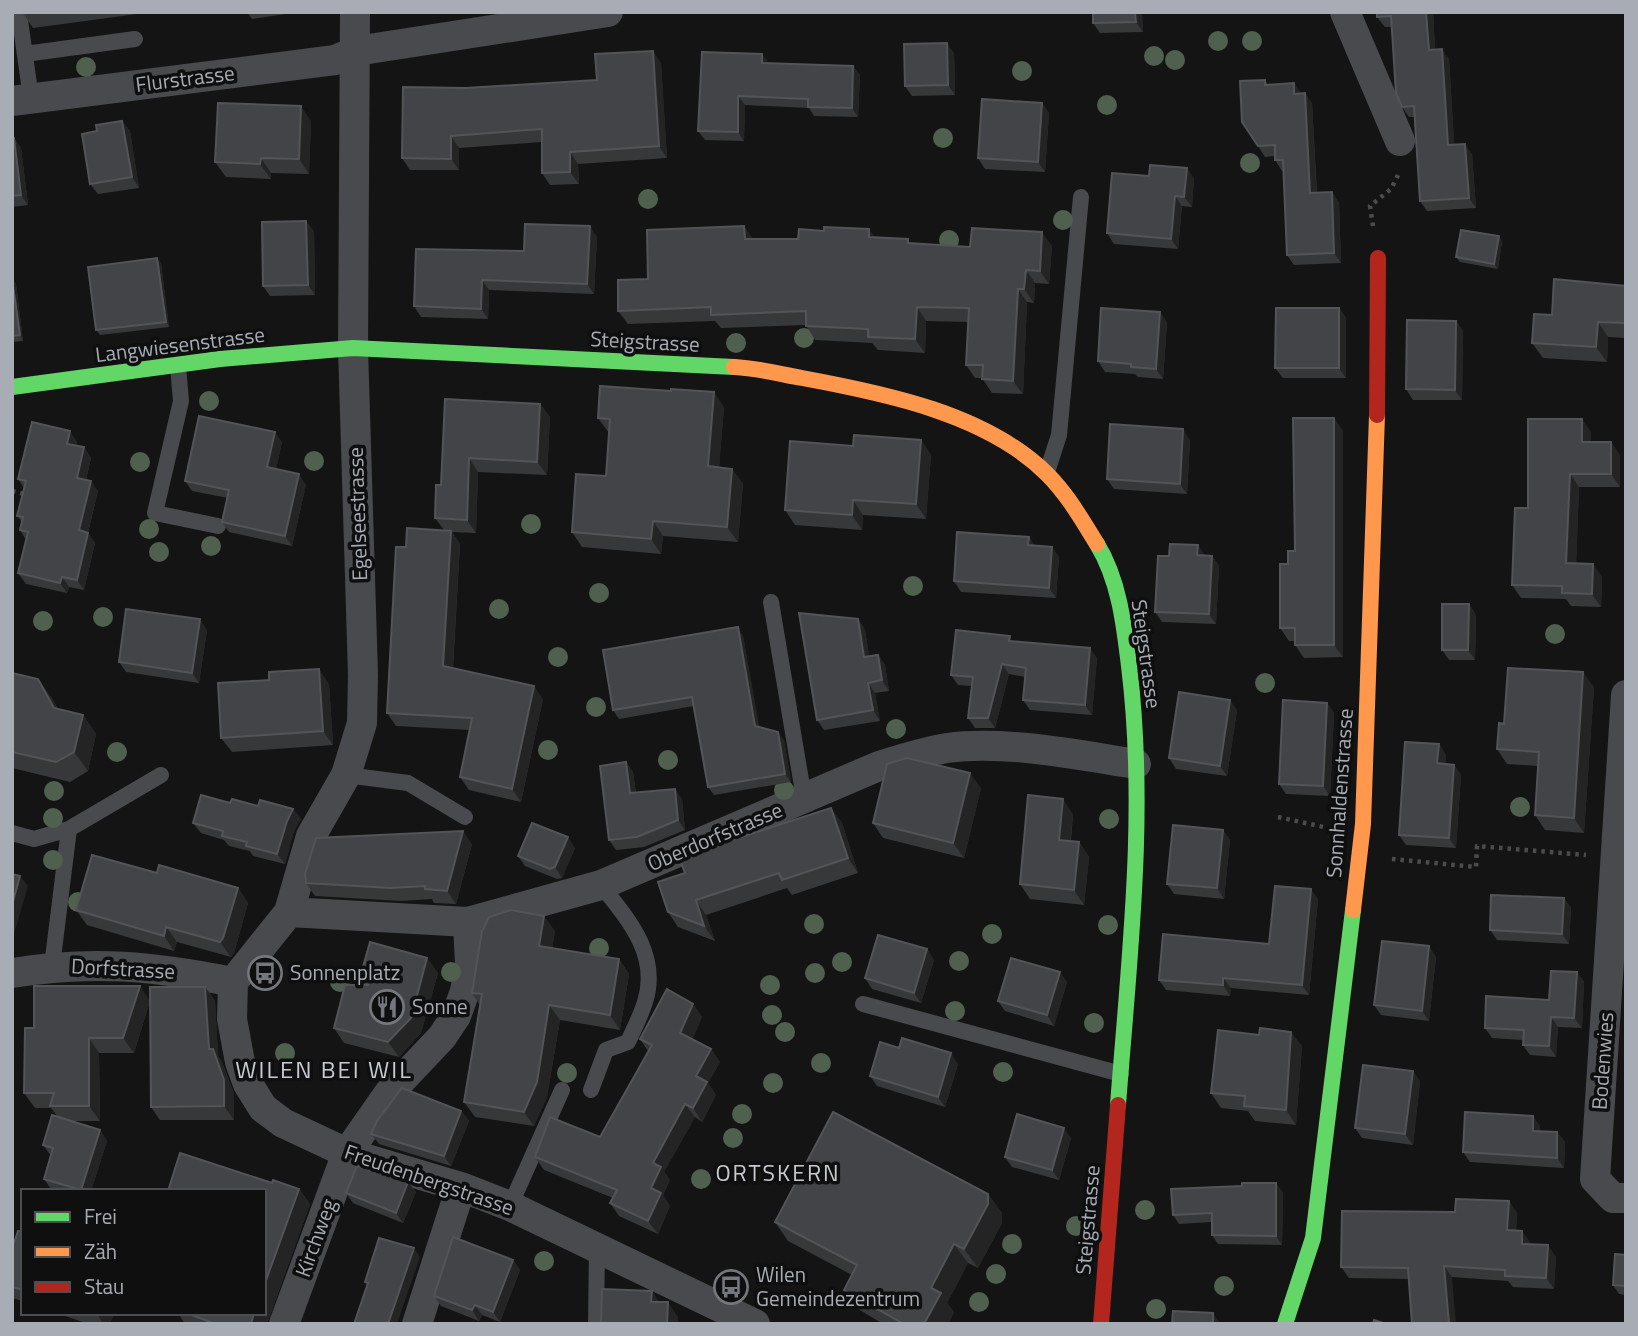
<svg xmlns="http://www.w3.org/2000/svg" width="1638" height="1336" font-family="'Titillium Web',sans-serif">
  <style>
    .lines { fill: none; stroke-linecap: round; stroke-linejoin: round }
    .path { stroke: #4a4c4f; stroke-width: 4.5; stroke-dasharray: 3.5 5; stroke-linecap: butt }
    .lane { stroke: #494a4d; stroke-width: 16 }
    .street { stroke: #494a4d; stroke-width: 30 }
    .fast { stroke: #63d668; stroke-width: 16 }
    .slow { stroke: #ff974d; stroke-width: 16 }
    .jam { stroke: #b3261e; stroke-width: 16 }
    .tree { fill: #4f604f }
    .wall { fill: #373839 }
    .shaded-wall { fill: #242425 }
    .building { fill: #434447; stroke: #535458; stroke-width: 2 }
    .labels { text-anchor: middle; stroke-width: 7; stroke-linejoin: round; paint-order: stroke }
    .street-label { font-size: 21px; fill: #a7acb5; stroke: #0f0f10 }
    .poi-label { font-size: 21px; fill: #a7acb5; stroke: #0f0f10; text-anchor: start }
    .neighbourhood-label { font-size: 23px; letter-spacing: 2px; fill: #c7cbd1; stroke: #0f0f10 }
    .quarter-label { font-size: 24px; letter-spacing: 2px; fill: #c7cbd1; stroke: #0f0f10 }
  </style>
  <rect width="100%" height="100%" fill="#141415"/>
  <g class="lines">
    <!-- path -->
    <path class="path" d="M1373 226 1370 206 1391 189 1400 171
      M12 491 28 495
      M1278 817 1328 828
      M1392 859 1476 867 1477 846 1586 855"/>
    <!-- lane -->
    <path class="lane" d="M12 14 19 13 31 98
      M25 54 135 39
      M178 366 181 401 155 513 218 526
      M1047 472 1059 435 1081 197
      M771 602 804 798
      M346 775 408 783 465 817
      M12 833 34 839 69 829 161 775
      M52 966 69 829
      M863 1004 1121 1074
      M591 1090 606 1050 628 1042C634 1029 641 1015 645 1002 660 955 628 919 601 885
      M510 1206 562 1090
      M596 1324 597 1247"/>
    <!-- street -->
    <path class="street" d="M1345 12 1400 141
      M12 101 335 60 356 51 608 12
      M1626 695 1595 1179 1613 1198H1626
      M289 912 468 922 601 885 879 766C901 759 924 752 947 748 1006 740 1078 755 1136 764
      M12 973C92 960 154 966 233 982
      M233 982 289 912 311 836 346 775 362 723 363 675 353 348 355 12
      M233 982 232 1019 240 1062 248 1084 263 1108 283 1123 347 1153 461 1187 510 1206 755 1324
      M284 1324 347 1153 389 1093 442 1037 456 1016 465 991 470 964 468 922
      M417 1324 461 1187"/>
    <!-- fast -->
    <path class="fast" d="M12 387 220 359 353 348 734 367
      M1097 544C1119 580 1124 624 1129 666 1147 812 1129 959 1118 1105
      M1285 1324 1313 1238 1353 910"/>
    <!-- slow -->
    <path class="slow" d="M734 367C757 368 780 374 802 378 884 393 987 414 1047 474 1068 495 1082 520 1097 544
      M1353 910 1363 824 1377 415"/>
    <!-- jam -->
    <path class="jam" d="M1377 415 1378 258
      M1101 1324 1118 1105"/>
  </g>
  <!-- trees -->
  <g class="tree">
    <circle cx="1218" cy="41" r="10"/>
    <circle cx="1252" cy="41" r="10"/>
    <circle cx="1154" cy="56" r="10"/>
    <circle cx="1175" cy="60" r="10"/>
    <circle cx="86" cy="67" r="10"/>
    <circle cx="1022" cy="71" r="10"/>
    <circle cx="1107" cy="105" r="10"/>
    <circle cx="943" cy="138" r="10"/>
    <circle cx="1250" cy="163" r="10"/>
    <circle cx="648" cy="199" r="10"/>
    <circle cx="1063" cy="220" r="10"/>
    <circle cx="949" cy="240" r="10"/>
    <circle cx="804" cy="338" r="10"/>
    <circle cx="736" cy="343" r="10"/>
    <circle cx="209" cy="401" r="10"/>
    <circle cx="314" cy="461" r="10"/>
    <circle cx="140" cy="462" r="10"/>
    <circle cx="531" cy="524" r="10"/>
    <circle cx="149" cy="529" r="10"/>
    <circle cx="211" cy="546" r="10"/>
    <circle cx="159" cy="552" r="10"/>
    <circle cx="913" cy="586" r="10"/>
    <circle cx="599" cy="593" r="10"/>
    <circle cx="499" cy="609" r="10"/>
    <circle cx="103" cy="617" r="10"/>
    <circle cx="43" cy="621" r="10"/>
    <circle cx="1555" cy="634" r="10"/>
    <circle cx="558" cy="657" r="10"/>
    <circle cx="1265" cy="683" r="10"/>
    <circle cx="596" cy="707" r="10"/>
    <circle cx="896" cy="729" r="10"/>
    <circle cx="548" cy="750" r="10"/>
    <circle cx="117" cy="752" r="10"/>
    <circle cx="668" cy="760" r="10"/>
    <circle cx="784" cy="790" r="10"/>
    <circle cx="54" cy="791" r="10"/>
    <circle cx="1520" cy="807" r="10"/>
    <circle cx="53" cy="818" r="10"/>
    <circle cx="1109" cy="819" r="10"/>
    <circle cx="53" cy="860" r="10"/>
    <circle cx="78" cy="902" r="10"/>
    <circle cx="814" cy="924" r="10"/>
    <circle cx="1108" cy="925" r="10"/>
    <circle cx="992" cy="934" r="10"/>
    <circle cx="599" cy="948" r="10"/>
    <circle cx="959" cy="961" r="10"/>
    <circle cx="842" cy="962" r="10"/>
    <circle cx="451" cy="972" r="10"/>
    <circle cx="815" cy="973" r="10"/>
    <circle cx="340" cy="982" r="10"/>
    <circle cx="770" cy="985" r="10"/>
    <circle cx="955" cy="1011" r="10"/>
    <circle cx="772" cy="1015" r="10"/>
    <circle cx="1094" cy="1023" r="10"/>
    <circle cx="785" cy="1032" r="10"/>
    <circle cx="285" cy="1053" r="10"/>
    <circle cx="821" cy="1063" r="10"/>
    <circle cx="1003" cy="1072" r="10"/>
    <circle cx="567" cy="1073" r="10"/>
    <circle cx="773" cy="1083" r="10"/>
    <circle cx="742" cy="1114" r="10"/>
    <circle cx="733" cy="1138" r="10"/>
    <circle cx="701" cy="1179" r="10"/>
    <circle cx="1145" cy="1210" r="10"/>
    <circle cx="1076" cy="1226" r="10"/>
    <circle cx="1012" cy="1244" r="10"/>
    <circle cx="544" cy="1261" r="10"/>
    <circle cx="996" cy="1274" r="10"/>
    <circle cx="1224" cy="1286" r="10"/>
    <circle cx="979" cy="1302" r="10"/>
    <circle cx="1156" cy="1309" r="10"/>
  </g>
  <!-- wall -->
  <path class="wall" d="M22 12H137V14L33 28Z
    M247 12H299L252 19Z
    M1142 12 1143 32 1100 33 1093 23Z
    M1433 12 1435 49 1449 59 1454 144 1472 154 1476 208 1427 211 1420 201 1414 117H1409L1402 107 1392 27H1385L1377 17Z
    M954 53 955 95 912 96 905 86Z
    M661 63 667 158 578 164 579 184 550 185 542 173V142L459 148V170H410L402 158 466 88 597 80Z
    M769 64 853 66 860 75 858 117 814 116 809 108 745 105 744 141 705 140 698 131Z
    M1265 80 1268 85 1301 93 1312 103 1317 193 1339 202 1341 263 1294 265 1287 255 1283 171H1282L1275 160V156L1265 157 1258 146Z
    M1042 103 1049 113 1045 172 985 169 978 158Z
    M122 121 130 131 139 188 98 194 90 184 97 131Z
    M311 121 309 174 271 173V179L226 177 215 162Z
    M12 138H14L21 148 28 205 12 207Z
    M1149 176 1194 178 1192 207 1182 206 1178 249 1114 244 1107 233Z
    M314 231 315 295 270 296 263 286Z
    M597 237 594 294 489 290 488 319 421 317 414 306 524 251Z
    M875 237 912 243 970 247 1052 246 1049 284 1035 283 1034 303 1027 302 1023 394 992 393 982 378H975L966 365 968 322 926 321 925 353 878 350 872 343 815 340 806 325 721 328 715 321 628 324 618 311 648 279 753 239Z
    M1502 241 1498 269 1460 262 1456 257Z
    M161 263 169 327 100 335 96 330Z
    M12 279 16 284 23 341 12 342Z
    M1626 286V338L1608 337 1607 362 1543 358 1532 343 1552 315Z
    M1339 308 1346 318V378H1283L1275 368Z
    M1160 312 1167 323 1163 379 1138 377 1135 374 1105 372 1098 361Z
    M1456 321 1463 331 1462 400H1413L1406 389Z
    M445 399 540 404 550 417 547 475 478 472 476 533 452 532 460 544 453 669 543 699 521 802 469 790 460 777 470 730 396 726 387 713 406 547 444 530 435 518 441 485Z
    M724 407 719 467 732 469 743 484 738 542 663 536 661 554 582 547 572 532 606 476 609 433 598 418Z
    M1334 418 1343 431V657L1304 658 1295 645V641H1289L1280 628 1288 564 1295 551Z
    M1591 432V442L1620 455V487H1579L1576 563 1602 577 1601 607 1571 606 1566 599 1521 598 1512 585 1528 508Z
    M921 440 931 455 926 519 863 515 862 530 795 525 785 510Z
    M1190 440 1187 494 1114 489 1107 479Z
    M77 442 76 446 84 447 91 458 86 480 98 491 88 533 95 543 84 590 69 587 67 593 26 584 18 573 26 540 20 530 22 522 17 516 24 488 18 479Z
    M282 442 276 469 306 485 292 546 229 532 222 522 228 498 192 491 185 481Z
    M1029 537 1035 546 1052 547 1059 557 1056 598 961 592 954 581Z
    M1205 555 1212 556 1219 566 1216 624 1162 622 1155 612 1169 556Z
    M1469 604 1476 615 1475 660H1449L1442 650Z
    M858 619 865 630 869 656 878 655 885 665 889 691 875 693 880 721 824 730 817 720Z
    M207 630 199 683 126 672 119 662Z
    M743 636 759 728 784 740 791 782 714 795 708 787 694 706 619 719 613 710Z
    M1013 642 1097 658 1092 715 1030 710 1023 700 1025 677 1009 674 995 728H975L968 718 972 686 958 685 951 675Z
    M12 673 52 698 58 709 83 715 96 734 88 771 70 782 12 768Z
    M269 680 329 684 333 745 232 752 221 738Z
    M1594 687 1584 833 1545 830 1535 815 1538 766 1507 764 1497 749 1504 724Z
    M1327 703 1334 713 1330 796 1286 794 1279 784Z
    M1237 710 1227 776 1176 769 1169 758Z
    M1439 744 1446 755 1445 764 1454 765 1461 775 1456 848 1406 845 1399 835Z
    M626 762 633 772 636 793 682 799 685 830 644 847 616 850 609 840Z
    M981 788 964 858 883 838 873 823Z
    M230 803 293 809 301 819 294 831 285 864 253 856 250 851 229 846 224 840 201 833 193 823Z
    M831 808 842 823 858 873 792 895 787 888 706 915 715 941 678 927 668 912 685 873Z
    M1073 814 1071 841 1079 842 1089 857 1084 905 1030 899 1020 884Z
    M1223 830 1230 840 1224 899 1174 894 1167 884Z
    M472 844 456 904 434 903 432 899 401 901 315 896 306 883Z
    M575 848 562 878 557 879 525 866 518 856Z
    M157 873 238 888 248 903 234 953 231 957 177 942 174 951 87 925 76 910Z
    M1564 898 1571 908 1569 944 1497 940 1490 930Z
    M1318 899 1309 995 1231 988 1230 996 1166 990 1159 980 1269 944Z
    M555 931 552 948 619 959 629 974 620 1030 560 1020 547 1097 534 1126 475 1117 464 1102 480 1005 472 993Z
    M927 949 934 960 921 1003 872 989 865 978Z
    M1436 957 1429 1021 1381 1015 1374 1005Z
    M427 958 438 973 421 1033 399 1057 344 1043 334 1028 363 985 359 981Z
    M1577 972 1584 982 1582 1028 1558 1027 1556 1057 1530 1055 1523 1045V1040L1492 1038 1485 1028 1549 1000Z
    M1067 982 1054 1026 1005 1011 998 1001Z
    M205 987 215 1001 218 1056 222 1062 234 1094V1120H160L151 1107 150 1001 134 1053H99L100 1121H71L100 1130 107 1141 91 1191H55L51 1189 44 1179 51 1156 43 1145 58 1117 51 1108H35L24 1093 34 1028Z
    M693 1004 702 1017 692 1039 711 1049 720 1062 708 1083 716 1095 702 1122 695 1117 664 1172 670 1180 663 1195 670 1206 658 1234 619 1216 610 1203 613 1198 544 1170 535 1157 600 1137 648 1051 640 1039Z
    M1302 1046 1296 1125 1255 1121 1248 1111 1221 1108 1211 1093Z
    M899 1048 958 1064 945 1107 877 1086 870 1076Z
    M1420 1081 1413 1145 1362 1138 1355 1128Z
    M461 1111 469 1121 451 1166 379 1144 371 1134Z
    M1540 1126V1131L1557 1132 1565 1142 1564 1168 1470 1162 1463 1152Z
    M1071 1138 1059 1180 1012 1167 1005 1157Z
    M272 1183 299 1189 310 1204 267 1324H185L178 1313H264Z
    M1276 1183 1283 1193 1282 1245 1218 1244 1212 1235V1222L1179 1224 1173 1215 1242 1186Z
    M416 1192 403 1223 353 1203 346 1193Z
    M988 1194 1002 1213V1223L978 1268 968 1263 947 1303 954 1312 948 1324H883L858 1309 844 1290 852 1275 788 1241 775 1222Z
    M1509 1201 1517 1213 1516 1231 1530 1242V1244L1556 1257 1554 1289 1513 1287 1508 1281 1452 1277 1409 1279 1349 1278 1341 1267 1455 1212Z
    M23 1232V1301L12 1298V1249Z
    M1626 1255V1295L1619 1294 1613 1285Z
    M513 1260 520 1270 500 1322 482 1315 479 1321 441 1306 434 1296Z
    M57 1313H114L110 1324H88Z"/>
  <!-- shaded-wall -->
  <path class="shaded-wall" d="M1135 12H1142L1143 32 1136 22Z
    M1426 12H1433L1436 60 1429 50Z
    M947 43 954 53 955 95 948 85Z
    M1442 49 1449 59 1455 155 1448 145Z
    M653 51 661 63 667 158 659 146Z
    M762 54 769 63 768 72 762 63Z
    M853 66 860 75 858 117 852 108Z
    M1294 83 1301 93 1294 94Z
    M1305 93 1312 103 1317 203 1310 193Z
    M738 96 745 105 744 141 738 132Z
    M1042 103 1049 113 1045 172 1038 162Z
    M301 106 311 121 309 174 299 159Z
    M122 121 130 131 139 188 132 177Z
    M451 136 459 148V170L451 159Z
    M14 138 21 148 28 205 21 195Z
    M1465 144 1472 154 1476 208 1469 198Z
    M570 152 578 164 579 184 570 172Z
    M261 158 271 173V179L260 164Z
    M1187 168 1194 178 1192 207 1184 197Z
    M1332 192 1339 202 1341 263 1334 253Z
    M1175 196 1182 206 1178 249 1171 239Z
    M306 221 314 231 315 295 308 285Z
    M590 226 597 237 594 294 587 284Z
    M744 226 754 240 745 239Z
    M869 229 879 243 869 237Z
    M1042 232 1052 246 1049 284 1040 271Z
    M1499 236 1502 241 1498 269 1494 264Z
    M157 258 161 263 169 327 166 322Z
    M1026 270 1035 283 1034 303 1024 289Z
    M12 279 16 284 23 341 20 335Z
    M482 280 489 290 488 319 481 309Z
    M1018 289 1027 302 1023 394 1013 381Z
    M917 307 926 321 925 353 915 339Z
    M1339 308 1346 318V378L1339 368Z
    M1160 312 1167 323 1163 379 1156 369Z
    M1456 321 1463 331 1462 400 1455 390Z
    M1598 322 1608 337 1607 362 1596 347Z
    M714 392 724 407 718 481 708 466Z
    M540 404 550 417 547 475 537 462Z
    M1334 418 1343 431V657L1334 645Z
    M1582 419 1591 432V455L1582 442Z
    M1183 429 1190 440 1187 494 1180 484Z
    M70 431 77 442 74 454 67 444Z
    M275 432 282 442 274 478 267 467Z
    M921 440 931 455 926 519 916 504Z
    M1611 442 1620 455V487L1611 474Z
    M84 447 91 458 84 488 77 478Z
    M469 458 478 472 476 533 467 520Z
    M732 469 743 484 738 542 727 527Z
    M299 474 306 485 292 546 285 536Z
    M1570 474 1579 487 1576 576 1566 563Z
    M91 481 98 491 86 540 79 530Z
    M853 500 863 515 862 530 852 515Z
    M653 521 663 536 661 554 651 539Z
    M451 531 460 544 452 679 443 666Z
    M88 533 95 543 84 590 77 580Z
    M1029 537 1036 547 1028 545Z
    M1198 545 1205 555 1204 565 1197 555Z
    M1052 547 1059 557 1056 598 1049 588Z
    M1212 556 1219 566 1216 624 1209 614Z
    M1593 564 1602 577 1601 607 1592 594Z
    M62 577 69 587 67 593 60 583Z
    M1469 604 1476 615 1475 660 1468 650Z
    M200 619 207 630 199 683 192 673Z
    M858 619 865 630 871 667 864 657Z
    M738 627 743 636 761 735 755 726Z
    M1090 648 1097 658 1092 715 1085 705Z
    M878 655 885 665 889 691 882 680Z
    M1002 664 1009 674 995 728 988 718Z
    M319 669 329 684 333 745 323 731Z
    M1583 672 1594 687 1584 833 1574 818Z
    M38 679 52 698 68 728 54 708Z
    M868 683 875 693 880 721 873 710Z
    M534 686 543 699 521 802 512 789Z
    M1230 700 1237 710 1227 776 1220 766Z
    M1327 703 1334 713 1330 796 1323 786Z
    M83 715 96 734 88 771 74 752Z
    M778 732 784 740 791 782 785 774Z
    M1439 744 1446 755 1444 774 1437 763Z
    M626 762 633 772 637 803 630 793Z
    M1454 765 1461 775 1456 848 1449 838Z
    M970 773 981 788 964 858 953 843Z
    M675 789 682 799 685 830 678 820Z
    M1063 799 1073 814 1069 855 1059 840Z
    M831 808 842 823 858 873 848 858Z
    M293 809 301 819 294 831 285 864 277 854 287 821Z
    M1223 830 1230 840 1224 899 1217 888Z
    M463 831 472 844 456 904 447 891Z
    M568 837 575 848 562 878 555 867Z
    M1079 842 1089 857 1084 905 1074 890Z
    M20 876 28 886 12 941V905Z
    M238 888 248 903 234 953 231 957 220 942Z
    M1311 889 1318 899 1309 995 1302 985Z
    M1564 898 1571 908 1569 944 1562 934Z
    M696 900 706 915 715 941 704 926Z
    M544 916 555 931 550 961 539 946Z
    M166 927 177 942 174 951 164 936Z
    M1429 946 1436 957 1429 1021 1422 1011Z
    M927 949 934 960 921 1003 914 993Z
    M427 958 438 973 421 1033 399 1057 388 1042Z
    M619 959 629 974 620 1030 610 1015Z
    M1060 972 1067 982 1054 1026 1047 1015Z
    M1577 972 1584 982 1582 1028 1574 1018Z
    M1223 978 1231 988 1230 996 1223 985Z
    M140 986 150 1001 134 1053 123 1038Z
    M205 987 215 1001 218 1056 222 1062 234 1094V1120L224 1106 209 1049Z
    M693 1004 702 1017 690 1046 680 1033Z
    M549 1005 560 1020 547 1097 534 1126 524 1112Z
    M1551 1017 1558 1027 1556 1057 1549 1046Z
    M1291 1032 1302 1046 1296 1125 1286 1110Z
    M89 1038 99 1053 100 1121 89 1106Z
    M711 1049 720 1062 708 1083 716 1095 702 1122 693 1108 696 1076Z
    M951 1053 958 1064 945 1107 938 1097Z
    M1413 1071 1420 1081 1413 1145 1405 1134Z
    M685 1104 695 1117 664 1172 670 1180 663 1195 670 1206 658 1234 648 1221 653 1163Z
    M461 1111 469 1121 451 1166 444 1156Z
    M1533 1116 1540 1126V1141L1533 1131Z
    M1064 1128 1071 1138 1059 1180 1052 1170Z
    M100 1130 107 1141 91 1191 81 1190Z
    M1557 1132 1565 1142 1564 1168 1557 1158Z
    M408 1182 416 1192 403 1223 396 1213Z
    M1276 1183 1283 1193 1282 1245 1276 1236Z
    M299 1189 310 1204 267 1324H251L254 1313H264V1286Z
    M988 1194 1002 1213V1223L978 1268 964 1249Z
    M1509 1201 1517 1213 1515 1241 1507 1230Z
    M1522 1231 1530 1242 1529 1255 1522 1244Z
    M954 1244 968 1263 947 1303 954 1312 948 1324H924L931 1288Z
    M1548 1245 1556 1257 1554 1289 1546 1278Z
    M414 1248 420 1257 397 1324H388Z
    M513 1260 520 1270 500 1322 493 1312Z
    M1444 1266 1452 1277 1456 1324H1449Z
    M652 1291 662 1306 651 1302Z
    M668 1302 678 1317V1324H667Z
    M475 1305 482 1315 479 1321 472 1310Z
    M98 1313H114L110 1324H103L98 1315Z
    M1213 1313 1220 1323V1324H1213Z"/>
  <!-- building -->
  <path class="building" d="M1093 12H1135L1136 22 1093 23Z
    M1377 12H1426L1429 50 1442 49 1448 145 1465 144 1469 198 1420 201 1414 106 1402 107 1396 93 1391 16 1377 17Z
    M947 43 948 85 905 86 904 44Z
    M653 51 659 146 570 152V172L542 173V129L451 136V159L402 158 403 87 466 88 597 80 595 54Z
    M702 52 762 54V63L853 66 852 108 808 107V99L738 96V132L698 131Z
    M1265 80V85L1294 83V94L1305 93 1310 193 1332 192 1334 253 1287 255 1283 160H1275V145L1258 146 1242 122 1240 81Z
    M982 99 1042 103 1038 162 978 158Z
    M218 103 301 106 299 159 261 158 260 164 215 162Z
    M122 121 132 177 90 184 82 134 97 131 96 125Z
    M12 138H14L21 195 12 196Z
    M1150 165 1187 168 1184 197 1175 196 1171 239 1107 233 1112 173 1149 176Z
    M306 221 308 285 263 286 262 222Z
    M525 224 590 226 587 284 482 280 481 309 414 306 416 249 524 251Z
    M744 226 745 239H798L799 229 824 231V227L869 229V237L908 239V243L970 247 972 228 1042 232 1040 271 1026 270 1024 289H1018L1013 381 982 379 983 365H966L969 308 917 307 915 339 868 337V329L806 326V311L711 315V307L618 311V280L648 279 647 230Z
    M1461 230 1499 236 1494 264 1456 257Z
    M157 258 166 322 96 330 88 267Z
    M12 279 20 335 12 336Z
    M1554 279 1626 286V323L1598 322 1596 347 1532 343 1534 314 1552 315Z
    M1101 308 1160 312 1156 369 1131 367V364L1098 361Z
    M1276 308H1339V368H1275Z
    M1407 320 1456 321 1455 390 1406 389Z
    M600 386 671 391V389L714 392 708 466 732 469 727 527 653 521 651 539 572 532 576 474 606 476 610 419 598 418Z
    M445 399 540 404 537 462 469 458 467 520 435 518 436 485H441Z
    M199 416 275 432 267 467 299 474 285 536 222 522 229 490 185 481Z
    M1293 418H1334V645H1295V628H1280V564H1288V551H1295Z
    M1528 419H1582V442H1611V474H1570L1566 563 1593 564 1592 594 1562 593V586L1512 585 1515 508H1528Z
    M32 422 70 431 67 444 84 447 77 478 91 481 79 530 88 533 77 580 62 577 60 583 18 573 28 532 20 530 23 517 17 516 26 481 18 479Z
    M1110 424 1183 429 1180 484 1107 479Z
    M854 435 921 440 916 504 853 500 852 515 785 510 790 441 853 446Z
    M407 528 451 531 443 666 534 686 512 789 460 777 472 718 387 713 396 547H406Z
    M957 532 1029 537 1028 545 1052 547 1049 588 954 581Z
    M1170 544 1198 545 1197 555 1212 556 1209 614 1155 612 1158 556H1169Z
    M1442 604H1469L1468 650H1442Z
    M126 609 200 619 192 673 119 662Z
    M799 613 858 619 864 657 878 655 882 680 868 683 873 710 817 720Z
    M738 627 755 726 778 732 785 774 708 787 692 697 613 710 603 650Z
    M956 630 1010 636 1009 641 1090 648 1085 705 1023 700 1026 668 1002 664 988 718H968L973 677 951 675Z
    M1508 668 1583 672 1574 818 1535 815 1539 752 1497 749 1499 723 1504 724Z
    M319 669 323 731 221 738 218 683 269 680V672Z
    M12 673 38 679 54 708 83 715 74 752 56 762 12 752Z
    M1179 692 1230 700 1220 766 1169 758Z
    M1283 700 1327 703 1323 786 1279 784Z
    M1405 742 1439 744 1437 763 1454 765 1449 838 1399 835Z
    M907 758 970 773 953 843 873 823 887 764Z
    M626 762 630 793 675 789 678 820 637 837 609 840 600 766Z
    M201 795 230 803 232 799 258 806 260 800 293 809 287 821 277 854 246 846 247 842 222 836 223 831 193 823Z
    M1028 795 1063 799 1059 840 1079 842 1074 890 1020 884Z
    M831 808 848 858 782 880 779 873 696 900 704 926 668 912 658 882 685 873 679 857Z
    M532 823 568 837 555 867 550 869 518 856Z
    M1173 825 1223 830 1217 888 1167 884Z
    M463 831 447 891 425 889V886L391 888 306 883 305 874 316 838Z
    M92 855 157 873 159 865 238 888 223 938 220 942 166 927 164 936 76 910Z
    M12 874 20 876 12 905Z
    M1275 886 1311 889 1302 985 1223 978V985L1159 980 1163 934 1269 944Z
    M1491 895 1564 898 1562 934 1490 930Z
    M511 910 544 916 539 946 619 959 610 1015 549 1005 537 1082 524 1112 464 1102 482 994 472 993 482 931 489 917Z
    M878 935 927 949 914 993 865 978Z
    M1382 941 1429 946 1422 1011 1374 1005Z
    M370 942 427 958 411 1018 388 1042 334 1028 345 985H368L369 983 359 981Z
    M1011 958 1060 972 1047 1015 998 1001Z
    M1551 971 1577 972 1574 1018 1551 1017 1549 1046 1523 1045 1524 1030 1485 1028 1486 996 1549 1000Z
    M34 986H140L123 1038H89V1106H50L54 1093H24L25 1028H34Z
    M150 987H205L209 1049H213L224 1080V1106L151 1107Z
    M667 989 693 1004 680 1033 711 1049 696 1076 707 1082 693 1108 685 1104 653 1163 661 1167 651 1188 661 1193 648 1221 610 1203 617 1190 535 1157 550 1117 600 1137 652 1045 640 1039Z
    M1260 1028 1291 1032 1286 1110 1244 1106 1245 1096 1211 1093 1218 1030 1259 1035Z
    M902 1038 951 1053 938 1097 870 1076 880 1042 899 1048Z
    M1363 1065 1413 1071 1405 1134 1355 1128Z
    M402 1088 461 1111 444 1156 371 1134 377 1121Z
    M833 1112 988 1194V1204L964 1249 954 1244 931 1288 941 1293 924 1324H904L844 1290 857 1265 775 1222Z
    M1465 1112 1533 1116V1131L1557 1132V1158L1463 1152Z
    M1017 1114 1064 1128 1052 1170 1005 1157Z
    M52 1115 100 1130 81 1190 44 1179 53 1148 43 1145Z
    M180 1153 272 1183 273 1180 299 1189 264 1286V1191H168Z
    M357 1166 408 1182 396 1213 346 1193Z
    M1242 1183H1276V1236L1212 1235V1213L1173 1215 1171 1189 1242 1186Z
    M1456 1199 1509 1201 1507 1230 1522 1231V1244L1548 1245 1546 1278 1505 1276V1270L1444 1266 1449 1324H1412L1408 1268 1341 1267 1342 1211 1455 1212Z
    M18 1231 23 1232V1290L12 1287V1249Z
    M453 1237 513 1260 493 1312 475 1305 472 1310 434 1296Z
    M379 1238 414 1248 388 1324H354L368 1283 365 1282Z
    M1615 1254 1626 1255V1286L1613 1285Z
    M602 1289 652 1291 651 1302H668L667 1324H601Z
    M1173 1311 1213 1313V1324H1172Z
    M186 1313H254L251 1324H216Z
    M1374 1320 1386 1324H1373Z"/>
  <!-- icons -->
  <defs>
    <g id="bus-ring" transform="scale(1.75)"><circle r="9.5" fill="#0f0f10" stroke="#74777d" stroke-width="1.5"/><path d="M-5-6H5V4H4V6H2V4H-2V6H-4V4H-5ZM-3.5-4V0h7V-4ZM-3.5 1.2v1.5H-2V1.2ZM2 1.2v1.5H3.5V1.2Z" fill="#74777d"/></g>
    <g id="restaurant-ring" transform="scale(1.75)"><circle r="9.5" fill="#0f0f10" stroke="#74777d" stroke-width="1.5"/><path d="M-5-6h1v4h1v-4h1v4h1v-4h1v5L-1.5 .5V6h-2V.5L-5-1ZM5-6V6H3V1.5H1.5Q1.5-4 5-6Z" fill="#74777d"/></g>
  </defs>
  <g fill-rule="evenodd">
    <use href="#bus-ring" x="265" y="973"/>
    <use href="#restaurant-ring" x="387" y="1007"/>
    <use href="#bus-ring" x="731" y="1287"/>
  </g>
  <g class="labels">
    <!-- street labels -->
    <g class="street-label">
      <text transform="translate(185 79) rotate(-7)" y="7">Flurstrasse</text>
      <text transform="translate(645 342) rotate(3)" y="7">Steigstrasse</text>
      <text transform="translate(180 345) rotate(-7)" y="7">Langwiesenstrasse</text>
      <text transform="translate(358 514) rotate(-92)" y="7">Egelseestrasse</text>
      <text transform="translate(1146 654) rotate(82)" y="7">Steigstrasse</text>
      <text transform="translate(1340 793) rotate(-86)" y="7">Sonnhaldenstrasse</text>
      <text transform="translate(715 837) rotate(-23)" y="7">Oberdorfstrasse</text>
      <text transform="translate(123 969) rotate(3)" y="7">Dorfstrasse</text>
      <text transform="translate(1603 1061) rotate(-86)" y="7">Bodenwies</text>
      <text transform="translate(429 1180) rotate(19)" y="7">Freudenbergstrasse</text>
      <text transform="translate(1088 1220) rotate(-85)" y="7">Steigstrasse</text>
      <text transform="translate(316 1238) rotate(-70)" y="7">Kirchweg</text>
    </g>
    <!-- poi labels -->
    <g class="poi-label">
      <text x="290" y="980">Sonnenplatz</text>
      <text x="412" y="1014">Sonne</text>
      <text x="756" y="1282">Wilen<tspan x="756" dy="24">Gemeindezentrum</tspan></text>
    </g>
    <!-- neighbourhood labels -->
    <g class="neighbourhood-label">
      <text x="778" y="1181">ORTSKERN</text>
    </g>
    <!-- quarter labels -->
    <g class="quarter-label">
      <text x="324" y="1078">WILEN BEI WIL</text>
    </g>
  </g>
  <!-- border -->
  <rect width="1638" height="1336" fill="none" stroke="#a7acb5" stroke-width="28"/>
  <!-- legend -->
  <rect x="21" y="1189" width="245" height="126" fill="#0f0f10" stroke="#4c4e52" stroke-width="2"/>
  <rect x="35" y="1212" width="35" height="10" fill="#63d668" stroke="#4c4e52" stroke-width="2"/>
  <text x="84" y="1224" font-size="21" fill="#a7acb5">Frei</text>
  <rect x="35" y="1247" width="35" height="10" fill="#ff974d" stroke="#4c4e52" stroke-width="2"/>
  <text x="84" y="1259" font-size="21" fill="#a7acb5">Zäh</text>
  <rect x="35" y="1282" width="35" height="10" fill="#b3261e" stroke="#4c4e52" stroke-width="2"/>
  <text x="84" y="1294" font-size="21" fill="#a7acb5">Stau</text>
</svg>
